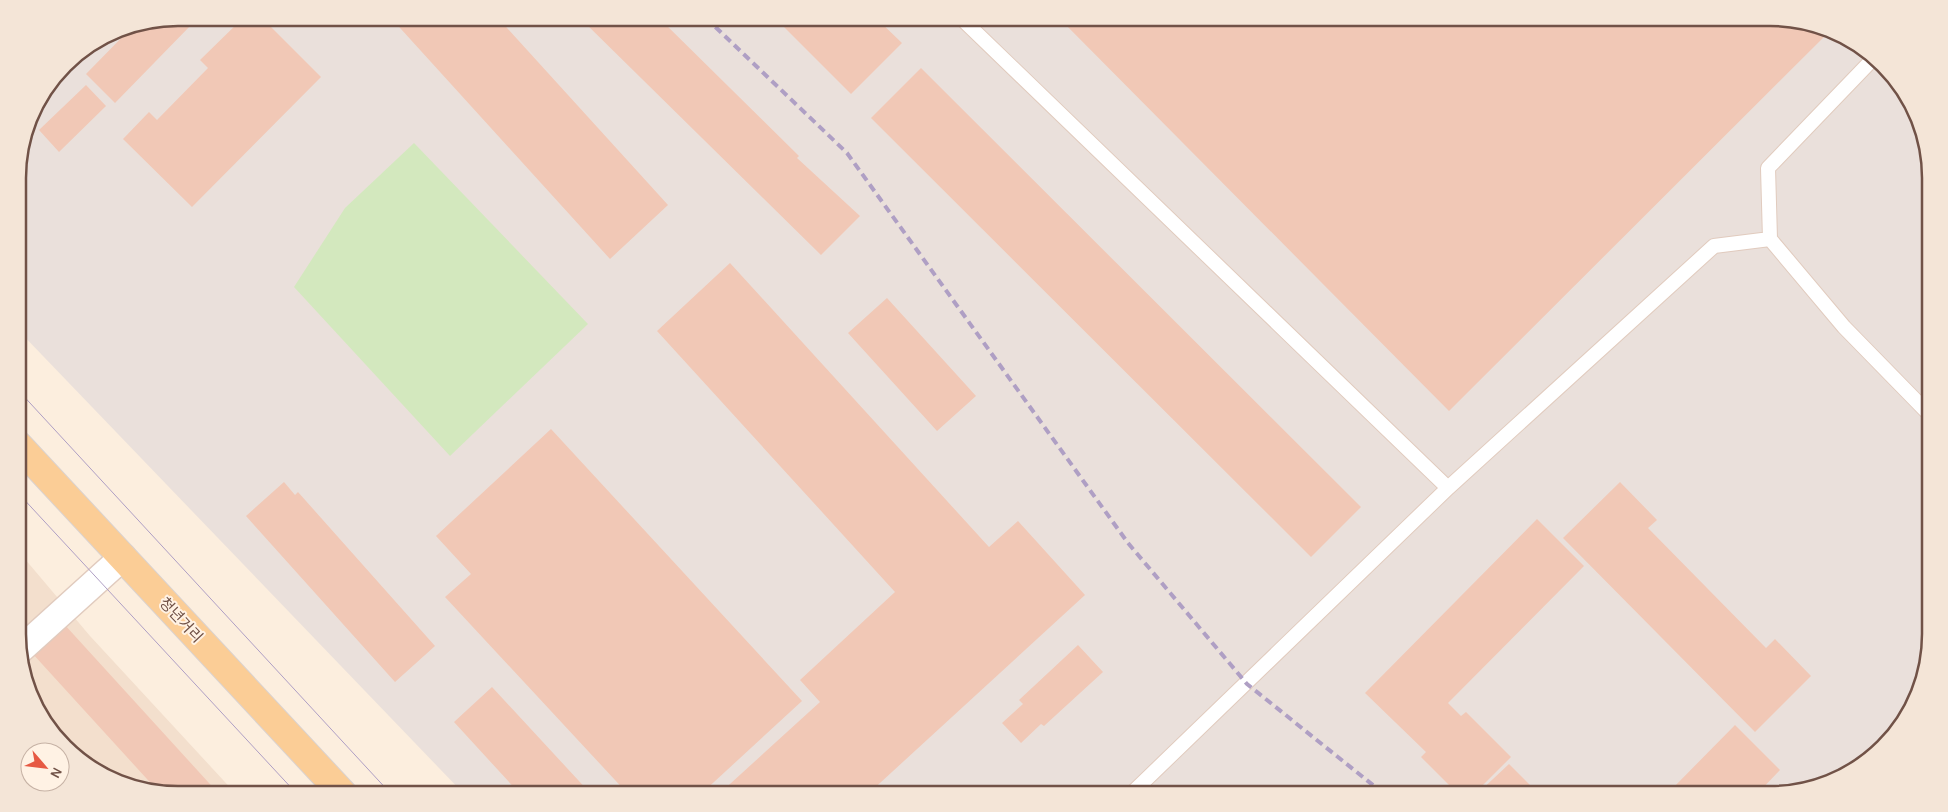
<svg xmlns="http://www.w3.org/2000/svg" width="1948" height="812" font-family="Karla,'Noto Sans KR',sans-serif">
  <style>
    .residential { fill: #f3dfcd }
    .industrial { fill: #eae0db }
    .green { fill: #d3e8be }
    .building { fill: #f1c8b6 }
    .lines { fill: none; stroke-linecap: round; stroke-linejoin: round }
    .service-casing { stroke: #e1cbbe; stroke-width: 16 }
    .minor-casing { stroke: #e1cbbe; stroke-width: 29 }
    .primary-casing { stroke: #dad2cf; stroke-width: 30 }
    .service { stroke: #fff; stroke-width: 14 }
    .minor { stroke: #fff; stroke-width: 26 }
    .primary { stroke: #fbcd96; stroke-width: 28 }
    .tram { stroke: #af9fc4; stroke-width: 1 }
    .rail { stroke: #af9fc4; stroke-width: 4; stroke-dasharray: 8 5; stroke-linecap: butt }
    .labels { text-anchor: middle; stroke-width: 4; stroke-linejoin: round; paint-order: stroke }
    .street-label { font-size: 15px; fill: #715247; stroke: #fff2e4 }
    .rim { fill: none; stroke: #715247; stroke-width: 2.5 }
  </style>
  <rect width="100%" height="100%" fill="#fceede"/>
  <!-- residential -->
  <path class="residential" d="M19 552 90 636 236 794H178L117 782 51 732 19 655Z"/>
  <!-- industrial -->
  <path class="industrial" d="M178 18H1770L1831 30 1897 81 1929 157 1930 634 1918 695 1897 732 1859 767 1780 794H464L18 330V167L34 107 96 43 117 30Z"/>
  <!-- green -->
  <path class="green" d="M414 143 588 324 450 456 294 287 345 208Z"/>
  <!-- building -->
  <path class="building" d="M178 18H189L194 22 115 103 86 74 133 26Z
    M243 18H262L321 77 192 207 123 139 149 112 157 120 208 68 200 60Z
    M391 18H498L668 205 610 259Z
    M580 18H659L799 156 797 158 860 216 821 255Z
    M775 18H876L902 43 851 94Z
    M1059 18H1770L1831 30 1449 411Z
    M921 68 1361 507 1311 557 871 118Z
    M86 85 106 106 59 152 39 130Z
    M730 263 989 547 1018 521 1085 595 868 794H719L820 702 800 680 895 592 657 331Z
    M887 298 976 396 937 431 848 333Z
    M551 429 802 701 701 794H628L445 597 471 574 436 536Z
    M284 482 295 495 298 492 435 646 395 682 246 516Z
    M1620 482 1657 520 1648 528 1766 648 1775 639 1811 676 1755 732 1563 538Z
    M1537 519 1584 566 1448 703 1461 716 1466 712 1511 757 1474 794H1458L1421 757 1426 752 1365 693Z
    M64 624 219 794H178L157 790 32 653Z
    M1078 645 1103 672 1044 726 1041 724 1021 743 1002 723 1023 704 1019 700Z
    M492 687 591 794H520L454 722Z
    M1735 725 1780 770 1757 794H1667Z
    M1509 764 1539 794H1477Z"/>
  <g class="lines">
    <!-- service casing -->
    <g class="service-casing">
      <path id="service" d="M961 18 1448 488
        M1871 61 1768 168 1770 239 1844 327 1930 415
        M1131 794 1448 488 1714 246 1770 239"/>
    </g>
    <!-- minor casing -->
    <g class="minor-casing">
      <path id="minor" d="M19 651 123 557"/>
    </g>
    <!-- primary casing -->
    <g class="primary-casing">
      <path id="primary" d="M18 445 343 794"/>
    </g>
    <!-- service -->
    <use href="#service" class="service"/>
    <!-- minor -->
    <use href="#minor" class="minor"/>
    <!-- primary -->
    <use href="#primary" class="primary"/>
    <!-- tram -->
    <path class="tram" d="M18 390 391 794
      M19 494 297 794"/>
    <!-- rail -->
    <path class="rail" d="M706 18 847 153 1128 543 1247 684 1384 794"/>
  </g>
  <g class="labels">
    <!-- street labels -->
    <g class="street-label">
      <text transform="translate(181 620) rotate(47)" y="5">청년거리</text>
    </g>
  </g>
  <!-- crop -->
  <path d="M0 0H1948V812H0ZM178 26H1770A152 152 0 0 1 1922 178V634A152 152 0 0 1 1770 786H178A152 152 0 0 1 26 634V178A152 152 0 0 1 178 26Z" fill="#f4e5d7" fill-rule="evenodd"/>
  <path class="rim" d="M178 26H1770A152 152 0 0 1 1922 178V634A152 152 0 0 1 1770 786H178A152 152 0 0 1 26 634V178A152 152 0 0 1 178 26Z"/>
  <!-- north arrow -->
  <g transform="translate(45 767) rotate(118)"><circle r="24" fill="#fff2e4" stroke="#c6b2a5"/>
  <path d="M0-4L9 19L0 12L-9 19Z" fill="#e65943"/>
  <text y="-8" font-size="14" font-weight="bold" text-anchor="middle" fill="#715247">N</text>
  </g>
</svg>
